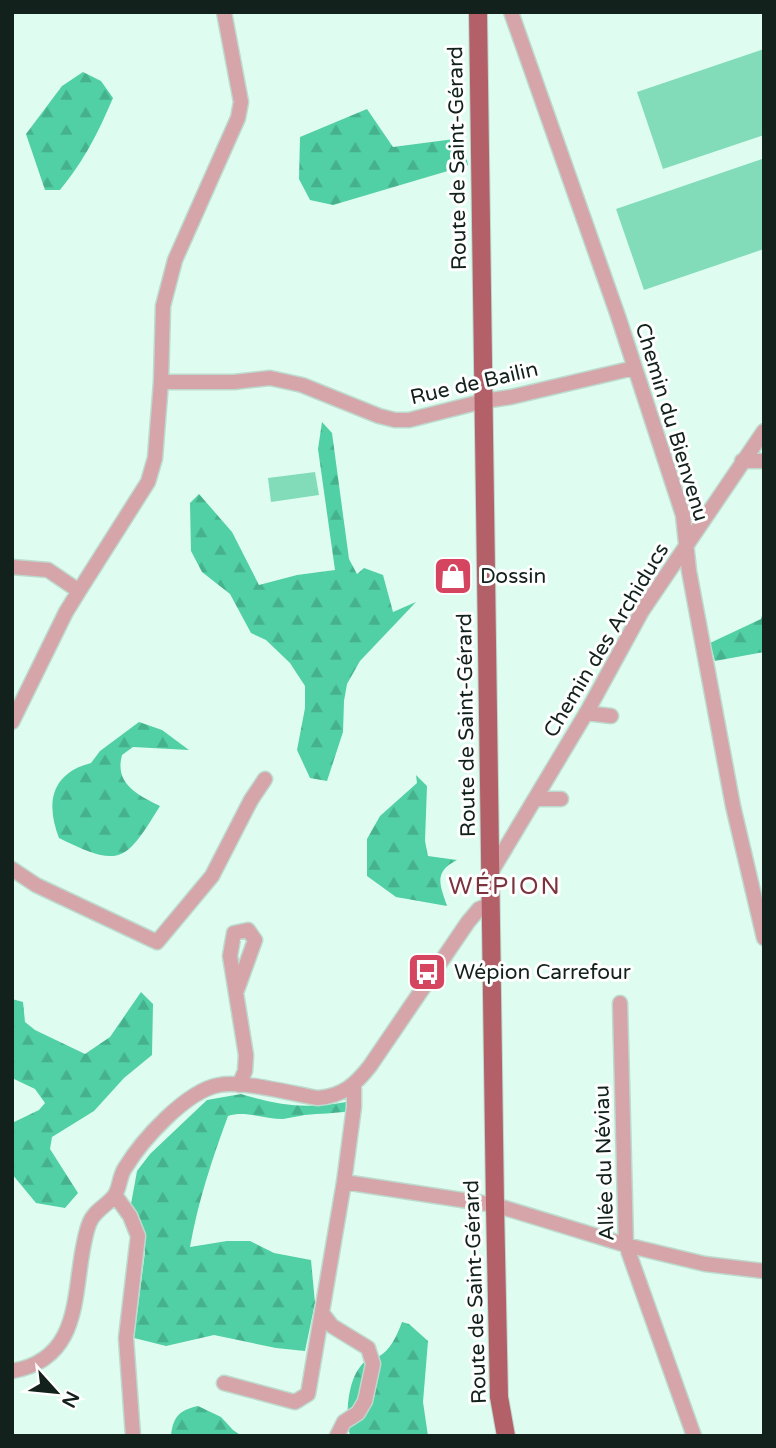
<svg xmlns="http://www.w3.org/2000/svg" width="776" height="1448" font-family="'Varela Round',sans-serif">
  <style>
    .green { fill: #82dcba }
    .forest { fill: url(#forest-firs) }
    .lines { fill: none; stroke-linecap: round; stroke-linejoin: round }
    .minor-casing { stroke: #bddace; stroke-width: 17 }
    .major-casing { stroke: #bddace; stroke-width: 20 }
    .minor { stroke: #d6a5a9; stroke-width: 14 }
    .major { stroke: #b46069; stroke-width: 18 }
    .labels { text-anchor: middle; stroke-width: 6; stroke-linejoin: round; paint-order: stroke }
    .street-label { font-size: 21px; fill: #12211b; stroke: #fff }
    .poi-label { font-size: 21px; fill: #12211b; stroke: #fff; text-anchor: start }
    .quarter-label { font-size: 24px; letter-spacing: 2px; fill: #7b333d; stroke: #fff }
  </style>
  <defs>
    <pattern id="forest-firs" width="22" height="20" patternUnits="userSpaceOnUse" patternTransform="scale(1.75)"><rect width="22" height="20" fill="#51cfa5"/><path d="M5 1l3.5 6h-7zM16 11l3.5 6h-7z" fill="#46b18d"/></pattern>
  </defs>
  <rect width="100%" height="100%" fill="#defdf0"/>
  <!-- green -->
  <path class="green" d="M764 49V135L663 169 637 92Z
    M762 159 764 249 644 290 616 209Z
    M315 472 319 495 271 502 268 478Z"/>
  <!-- forest -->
  <path class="forest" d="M83 72 101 81 113 98C97 135 85 159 60 190H45L26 134 62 86Z
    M367 109 393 147 462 138 468 165 333 205 310 200 299 179 300 137Z
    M322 422 332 433 349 559 357 574 364 568 383 575 393 612 416 602 360 661 347 684 344 701 343 732 327 781 310 778 297 750 305 708V686L290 663 266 640 251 633 230 594 202 572 191 551 190 503 199 494 232 532 259 585 297 575 335 570 318 449Z
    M764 609V652L715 661 710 643 761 619Z
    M139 722 162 730 189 750 133 747 122 755C114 784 138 795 160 806 125 863 120 868 59 838 45 802 52 773 91 763L100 751Z
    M416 775 427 786 425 841 428 856 457 860C433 872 440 885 447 906L396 897 367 876V839L380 816 417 783Z
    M141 992 153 1004 152 1055 124 1078 94 1111 52 1137 50 1149 78 1193 65 1208 36 1203 12 1174V1123L39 1110 45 1103 35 1089 12 1078V999L23 1002 25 1022 35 1030 85 1054 110 1037Z
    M241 1094C281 1106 305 1109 346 1102L349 1111C334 1114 320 1113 305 1115 298 1116 290 1118 283 1119 264 1119 245 1110 228 1116 212 1159 198 1202 190 1247L227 1241H250L274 1253 311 1260 315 1303 305 1351 276 1348 214 1335 166 1346 134 1338 145 1252 140 1225 131 1204 137 1171 150 1154 207 1100Z
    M402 1322 409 1324 428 1341 423 1402 428 1436H350C345 1415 347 1374 367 1360 374 1355 371 1360 378 1357 391 1350 397 1335 402 1322Z
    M198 1406 221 1417 233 1430 242 1436H171C173 1417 179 1410 198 1406Z"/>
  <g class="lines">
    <!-- minor casing -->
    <g class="minor-casing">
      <path id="minor" d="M511 12 618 316 683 515 689 571 733 806 764 938
        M161 382H234L270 378 302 385 379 416 395 420H409L484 401 511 397 634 368
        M742 461H764
        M12 567 48 570 79 591 66 612 12 722
        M79 591 148 482 155 458 161 382 163 306 175 260 238 118 241 102 224 12
        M586 713 611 716
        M535 799H561
        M12 869 36 885 157 942 212 876 251 800 265 779
        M490 874 588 710 642 611 764 431
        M237 990 255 940 248 930 234 933 230 956 246 1055 245 1071 239 1085
        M620 1003 626 1245 694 1436
        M344 1182 495 1205 626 1245 705 1264 764 1271
        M115 1195 130 1216 138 1236 126 1338 133 1436
        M322 1313 332 1326 368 1348 373 1364 365 1401 358 1413 344 1422 337 1436
        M12 1371C90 1358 70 1277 89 1224 94 1209 111 1204 116 1193 120 1185 120 1175 125 1168 142 1140 186 1091 219 1085 242 1080 293 1094 318 1098 343 1096 356 1084 370 1066L468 922 479 909 491 904
        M224 1383 295 1402 308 1394 344 1182 354 1107V1086"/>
    </g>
    <!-- major casing -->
    <g class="major-casing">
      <path id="major" d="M478 12 495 1205 499 1397 506 1436"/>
    </g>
    <!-- minor -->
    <use href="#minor" class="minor"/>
    <!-- major -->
    <use href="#major" class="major"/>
  </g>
  <!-- icons -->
  <defs>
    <g id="shop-square" transform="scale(2.0125)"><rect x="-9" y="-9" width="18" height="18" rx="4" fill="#d5455f" stroke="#fff"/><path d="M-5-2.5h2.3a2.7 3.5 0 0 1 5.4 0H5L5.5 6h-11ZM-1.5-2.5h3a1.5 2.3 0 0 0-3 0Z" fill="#fff"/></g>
    <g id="bus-square" transform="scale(2.0125)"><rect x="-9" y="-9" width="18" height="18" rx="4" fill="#d5455f" stroke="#fff"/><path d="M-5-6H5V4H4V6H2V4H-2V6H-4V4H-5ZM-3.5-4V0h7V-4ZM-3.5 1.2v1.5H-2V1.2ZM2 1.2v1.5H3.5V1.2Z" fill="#fff"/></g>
  </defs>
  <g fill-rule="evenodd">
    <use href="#shop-square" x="453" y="576"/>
    <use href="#bus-square" x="427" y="972"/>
  </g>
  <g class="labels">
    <!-- street labels -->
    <g class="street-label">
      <text transform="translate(457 158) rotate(-91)" y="7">Route de Saint-Gérard</text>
      <text transform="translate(474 383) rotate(-13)" y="7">Rue de Bailin</text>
      <text transform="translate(672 422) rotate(73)" y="7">Chemin du Bienvenu</text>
      <text transform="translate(606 640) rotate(-59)" y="7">Chemin des Archiducs</text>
      <text transform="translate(466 725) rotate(-91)" y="7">Route de Saint-Gérard</text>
      <text transform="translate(604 1163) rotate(-92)" y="7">Allée du Néviau</text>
      <text transform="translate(475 1292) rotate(-92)" y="7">Route de Saint-Gérard</text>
    </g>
    <!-- poi labels -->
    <g class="poi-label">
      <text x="480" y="583">Dossin</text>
      <text x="454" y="979">Wépion Carrefour</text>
    </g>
    <!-- quarter labels -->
    <g class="quarter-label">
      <text x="505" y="894">WÉPION</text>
    </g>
  </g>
  <!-- border -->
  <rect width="776" height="1448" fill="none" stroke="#12211b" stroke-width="28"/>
  <!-- north arrow -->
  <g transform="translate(56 1392) rotate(117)" stroke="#ffffff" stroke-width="5" paint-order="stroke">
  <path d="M0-5L12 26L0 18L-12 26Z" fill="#12211b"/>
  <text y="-10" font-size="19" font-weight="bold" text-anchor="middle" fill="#12211b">N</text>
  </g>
</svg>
